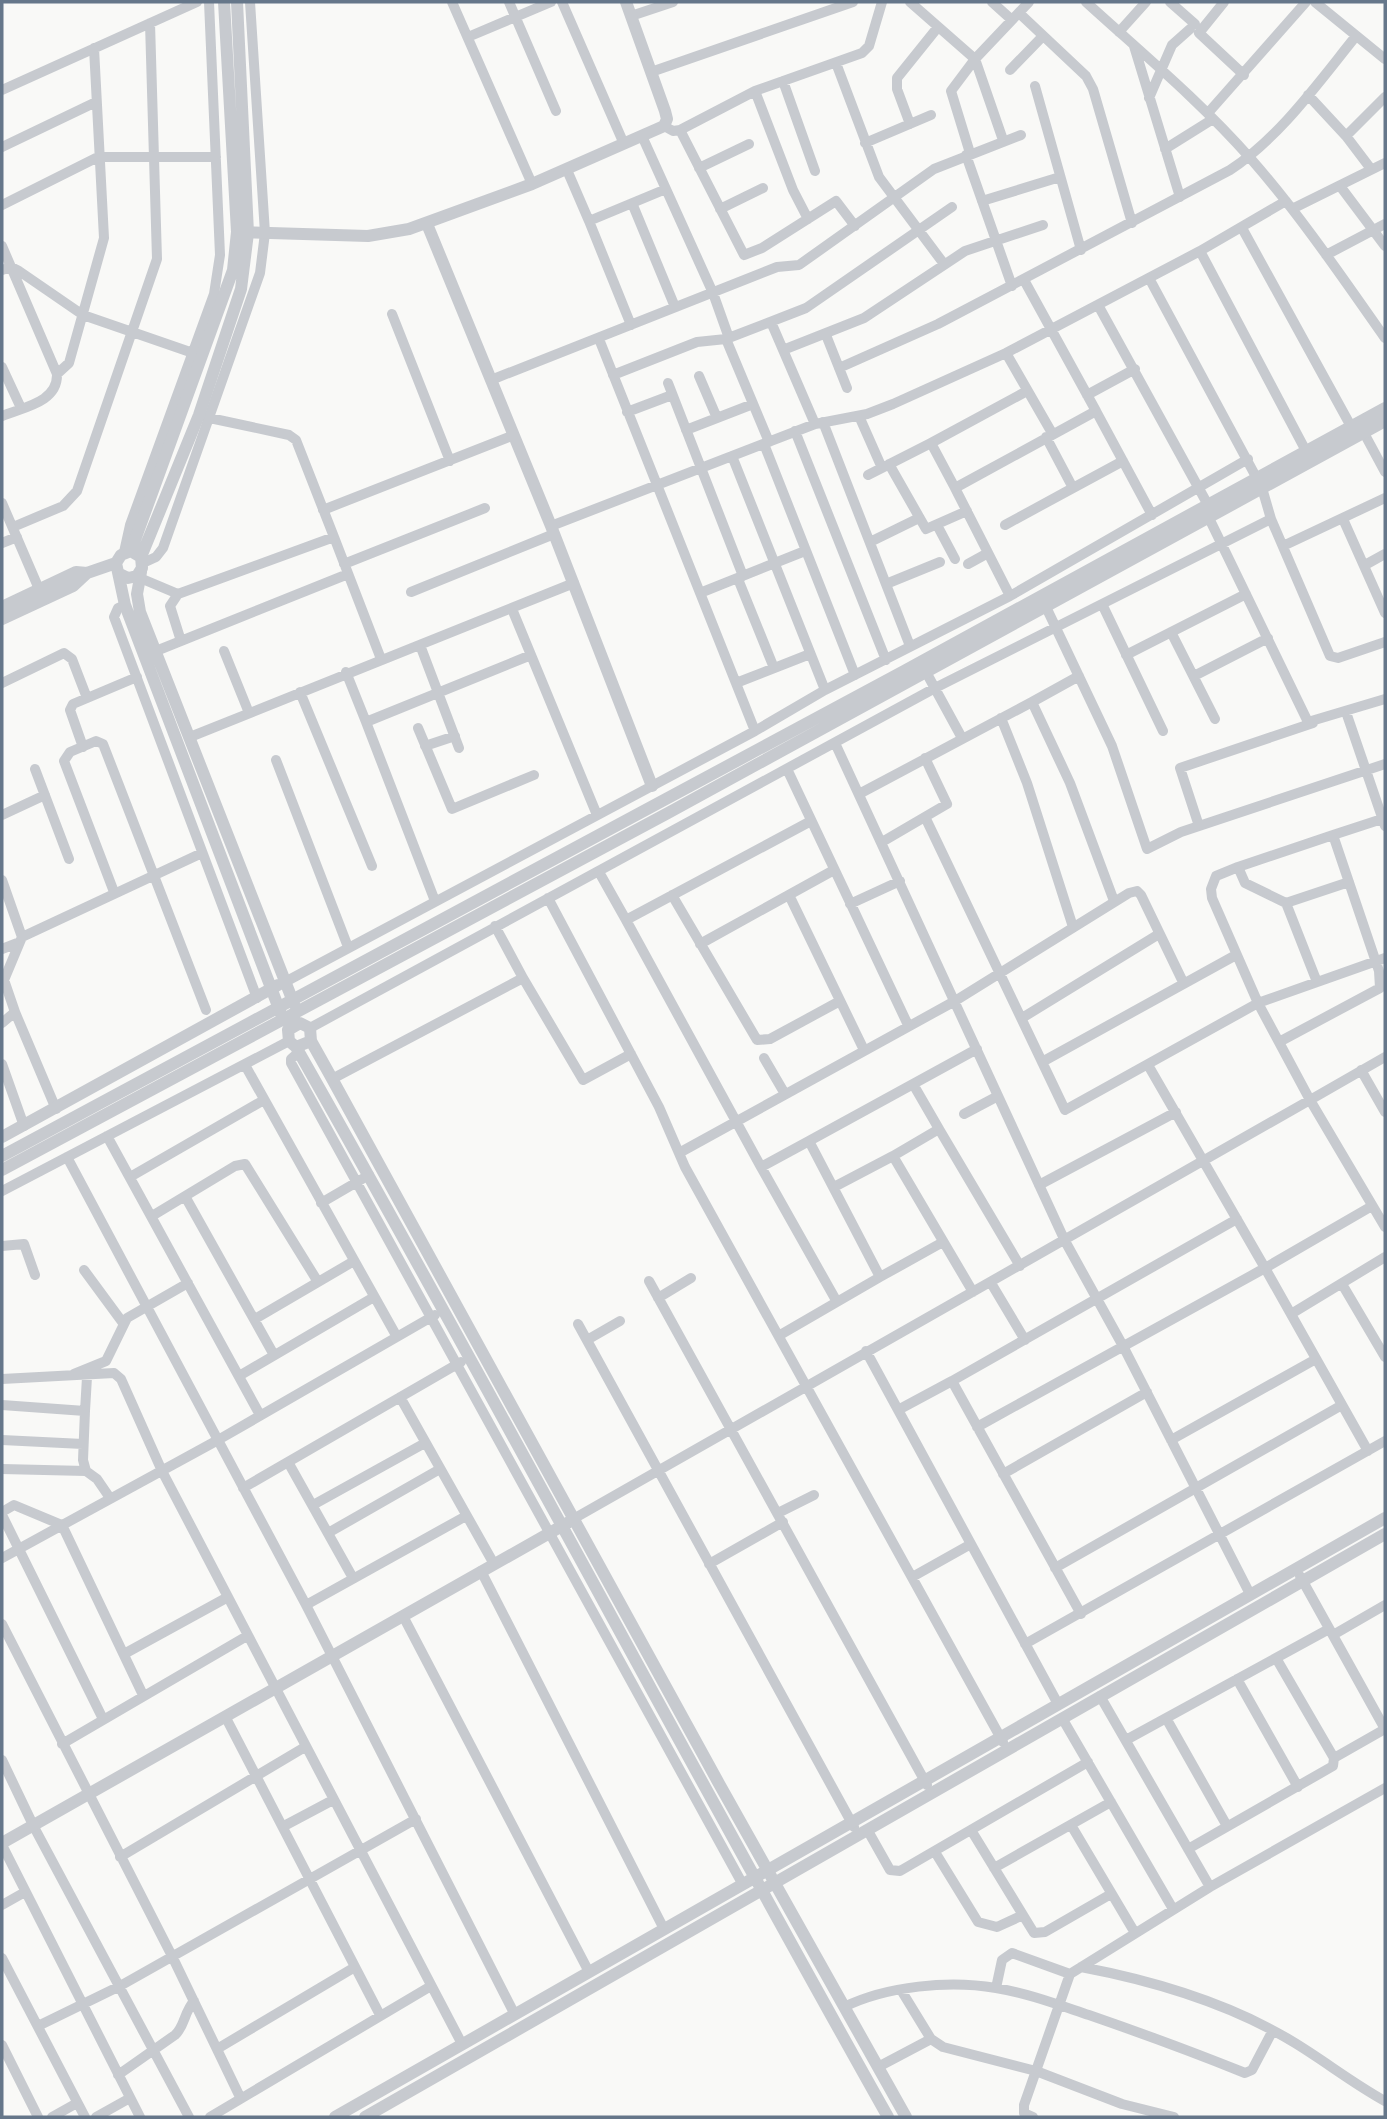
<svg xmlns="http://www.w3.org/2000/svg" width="1387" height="2119" font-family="Mulish,sans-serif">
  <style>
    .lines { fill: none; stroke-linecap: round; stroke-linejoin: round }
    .minor { stroke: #c7cacf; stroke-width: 10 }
    .tertiary { stroke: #c7cacf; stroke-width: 12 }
  </style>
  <rect width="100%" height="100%" fill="#f9f9f7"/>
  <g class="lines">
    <!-- minor -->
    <path class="minor" d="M452 2 532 184
      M509 2 556 111
      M562 2 624 144
      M910 2 975 59 1003 140
      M992 2 1012 20
      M1086 2C1142 53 1201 102 1251 159 1300 215 1342 277 1385 338
      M1170 2 1195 24
      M1224 2 1199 33 1244 75
      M1315 2 1385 59
      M1019 13 1086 76 1093 89 1132 223
      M631 16 673 2
      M1119 32 1146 2
      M468 37 551 2
      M1134 46 1180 197
      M836 63 879 177 944 264
      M1010 70 1043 36
      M651 72 853 2
      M783 81 815 171
      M1035 86 1081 250
      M2 90 197 2
      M755 91 793 190 808 219
      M1308 95 1346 136 1371 169
      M1149 98 1172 45 1190 29
      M1208 113 1306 2
      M910 124 897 89V78L938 27
      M664 126 673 131 680 130 755 91 862 53 869 46 882 2
      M680 130 744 255 762 248 836 201 855 226
      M642 136 713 293 729 338
      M1346 136 1385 97
      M865 143 931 115
      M2 147 96 102
      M1165 149 1213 119
      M970 153 951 91 975 59 1029 2
      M966 155 1012 286
      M699 168 749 144
      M567 170 589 221 666 189
      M1340 186 1385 246
      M982 201 1060 177
      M632 203 675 307
      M2 205 98 157H216
      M720 209 763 188
      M1292 209 1385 163
      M589 221 631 325
      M1242 228 1353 430
      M2 246 57 374C58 402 24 407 2 416
      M1200 251 1306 451
      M1326 255 1385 224
      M2 270 11 267 19 271 83 315 193 353
      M1149 278 1262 488 1271 519 1330 656 1338 658 1385 642
      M1098 305 1208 505
      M392 314 450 461
      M771 322 815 424
      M826 335 847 388
      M599 339 755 731
      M726 339 769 442
      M783 350 864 318 965 251 1043 225
      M1006 353 1052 433
      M2 367 21 408
      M839 368 938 324 1230 170C1280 137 1318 83 1356 36
      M57 374 69 363 104 238 94 48
      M613 375 697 342 726 339 806 308 952 207
      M699 376 717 418
      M491 380 777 267 799 265 934 169 1021 135
      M668 383 743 576
      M1087 395 1135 369
      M1096 411 1152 515
      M627 412 672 395
      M859 416 882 468
      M205 417 289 435 296 440 334 537
      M823 422 910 646
      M686 430 753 404
      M795 431 886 660
      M1364 433 1385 472
      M764 444 855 675
      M732 456 825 690
      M889 464 926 529 967 511
      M868 475 931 443
      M955 488 931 443 1027 391
      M1073 488 1123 461
      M2 503 42 596
      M323 510 514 435
      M1207 514 1308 722 1385 699
      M1343 519 1385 613
      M937 525 955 559
      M1005 525 1073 488 1046 437
      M551 526 815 424 867 414 893 404 1006 353 1200 251 1286 201
      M13 527 63 506 77 491 157 259 150 23
      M870 542 919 518
      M2 543 17 537
      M1283 546 1385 498
      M124 552 130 525 214 294 220 255 209 2
      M143 563 156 557 163 548 260 273 265 233 250 2
      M344 564 485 508
      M968 564 988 553
      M1365 565 1385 554
      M140 578 178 594
      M738 579 774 668
      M886 584 940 562
      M411 592 554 534
      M700 593 805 551
      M1010 596 955 488 1096 411 1024 280
      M1102 604 1163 731
      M125 605 118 608 114 617 257 998
      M1046 607 1112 746 1147 849 1181 832 1385 764
      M512 609 597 815
      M1171 632 1215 719
      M181 641 170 606 178 594 334 537 381 659
      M420 645 459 748
      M156 651 348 574
      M224 651 249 713
      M1126 655 1246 594
      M346 672 366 722 531 655
      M926 672 962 738
      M1079 676 1032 702 1070 783 1114 901
      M1194 676 1268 638
      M2 683 64 653 72 659 87 698
      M736 683 810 654
      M300 692 372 866
      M1346 712 1385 826
      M1001 718 1027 783 1073 927
      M366 722 435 901
      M418 728 452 809 534 775
      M190 737 574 583
      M835 743 1065 1241 1123 1346 1250 1594
      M425 746 455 736
      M83 747 70 710 73 704 137 677
      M276 760 348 947
      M35 769 69 859
      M787 769 908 1025
      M859 794 1032 702
      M2 815 45 795
      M926 819 1065 1110 1258 1003 1385 958
      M1199 826 1180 768 1313 723
      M882 842 947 804 925 758
      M1238 867 1333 835
      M599 872 626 920
      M2 880 22 937 4 980 15 1012 2 1023
      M114 892 64 761 70 752 96 741 103 744 206 1010
      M672 895 757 1040 770 1039 840 1001
      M789 895 864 1050
      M548 898 659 1107 685 1167 1003 1742
      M1286 903 1349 882
      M850 904 900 881
      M22 937 202 853
      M700 944 834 870
      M2 949 20 942
      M523 978 583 1080 631 1054
      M285 982 755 731 825 690 1010 596 1248 459
      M1317 982 1286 903 1245 883 1238 867 1216 876 1211 889 1212 898 1258 1003 1310 1100 1385 1057
      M15 1012 56 1109
      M1022 1018 1159 934
      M310 1028 935 688 1271 519
      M1279 1042 1380 988 1379 971 1333 835 1385 818
      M299 1052 291 1059V1063L742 1883
      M764 1058 785 1094
      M1042 1062 1236 955
      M2 1064 24 1126
      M245 1065 397 1337
      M1361 1070 1385 1112
      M332 1079 523 978 495 926
      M913 1084 939 1129 893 1156 973 1292
      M964 1114 998 1096
      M939 1129 1020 1266
      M107 1136 260 1415
      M809 1141 977 1049
      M679 1153 955 1001 1129 893 1137 891 1141 895 1183 982
      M67 1157 306 1605 514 2013
      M761 1167 837 1302
      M130 1177 264 1100
      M1039 1185 1176 1112
      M834 1187 893 1156
      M2 1191 289 1041
      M186 1198 274 1355
      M321 1203 369 1175
      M152 1216 235 1166 245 1164 318 1282
      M2 1246 24 1244 35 1275
      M84 1270 123 1323
      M880 1277 943 1242
      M649 1281 927 1785
      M991 1283 1025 1340
      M1342 1284 1385 1357
      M658 1298 691 1278
      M1291 1314 1385 1257
      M255 1319 354 1261
      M578 1324 854 1827
      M780 1335 880 1277 809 1141 761 1167 626 920 811 821
      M587 1340 620 1321
      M866 1351 1058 1704
      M74 1374 106 1361 127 1318 188 1283
      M239 1376 374 1297
      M2 1379 114 1373 121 1379 162 1471 462 2044
      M952 1381 1237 1219
      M400 1397 494 1564
      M2 1405 85 1411 83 1460 86 1471
      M898 1410 952 1381 1081 1614
      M85 1411 87 1377
      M977 1427 1265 1268 1148 1065
      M2 1440 83 1444
      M1171 1440 1316 1359
      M1368 1451 1265 1268 1372 1206
      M288 1462 353 1578
      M2 1469 86 1471 97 1479 110 1498
      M1003 1474 1147 1392
      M243 1488 461 1362
      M313 1505 425 1443
      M2 1512 14 1505 62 1525 143 1695
      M778 1513 814 1495
      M2 1515 103 1719
      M575 1518 1310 1100 1385 1227
      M328 1533 440 1469
      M2 1558 218 1440 435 1315
      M709 1564 783 1522
      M1055 1568 1342 1405
      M481 1571 664 1929
      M914 1576 971 1544
      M1300 1576 1385 1729
      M306 1605 466 1516
      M403 1616 589 1972
      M2 1624 172 1956 240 2097
      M1333 1635 1385 1605
      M1025 1644 1385 1441
      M124 1654 228 1597
      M1237 1679 1298 1787
      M1100 1696 1210 1887
      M226 1718 380 2015
      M1062 1718 1173 1909
      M1166 1718 1227 1826
      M1126 1740 1329 1629
      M62 1744 247 1636
      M1334 1758 1385 1729
      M2 1760 34 1827 189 2117
      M1071 1825 1135 1933
      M284 1826 333 1800
      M971 1830 1034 1933 1045 1932 1111 1894
      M868 1831 890 1870 900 1871 1088 1762
      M2 1845 140 2117
      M1188 1849 1333 1766 1334 1758 1276 1658
      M935 1852 978 1922 997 1927 1021 1916
      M120 1857 305 1747
      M994 1868 1111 1802
      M2 1905 25 1892
      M2 1958 85 2117
      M1081 1967C1155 1981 1230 2003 1295 2043 1326 2062 1354 2084 1385 2101
      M996 1988 1002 1960 1012 1953 1070 1974
      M901 1990 931 2039 943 2047 1036 2071 1122 2104 1174 2117
      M844 2007C887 1986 949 1980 996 1988 1027 1993 1059 2005 1089 2015 1141 2033 1193 2052 1245 2073L1252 2070 1272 2032
      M38 2026 120 1986 416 1819
      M2 2045 38 2117
      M217 2049 355 1967
      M878 2067 931 2039
      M118 2075 175 2035C185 2026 184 2012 194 2001
      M52 2117 77 2103
      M96 2117 130 2098
      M210 2117 431 1986
      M1033 2117 1024 2113V2105L1070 1974 1210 1887 1385 1788"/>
    <!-- tertiary -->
    <path class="tertiary" d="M427 224 551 526 652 786
      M237 232 368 236 409 229 532 184 664 126 667 119 665 111 626 2
      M131 551 233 270 237 232 224 2
      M141 557 199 415 241 289 248 233 237 2
      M141 572 137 594 140 612 294 1004
      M120 574 128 578 137 576 142 568 141 557 131 551 121 555 116 563 125 605 281 1014
      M2 607 76 572 87 573 116 563
      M2 619 73 586 87 573
      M311 1041 296 1047 289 1041 288 1030 300 1023 310 1028 311 1041 330 1075 717 1780 906 2117
      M296 1047C498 1402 688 1762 888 2117
      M2 1137 278 985
      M2 1156 904 671 1385 408
      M2 1170 668 813 1385 421
      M2 1843 569 1522
      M335 2117 1385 1518
      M365 2117 1385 1534"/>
  </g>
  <!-- border -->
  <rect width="1387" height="2119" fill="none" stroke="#66778a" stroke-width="7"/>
</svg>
